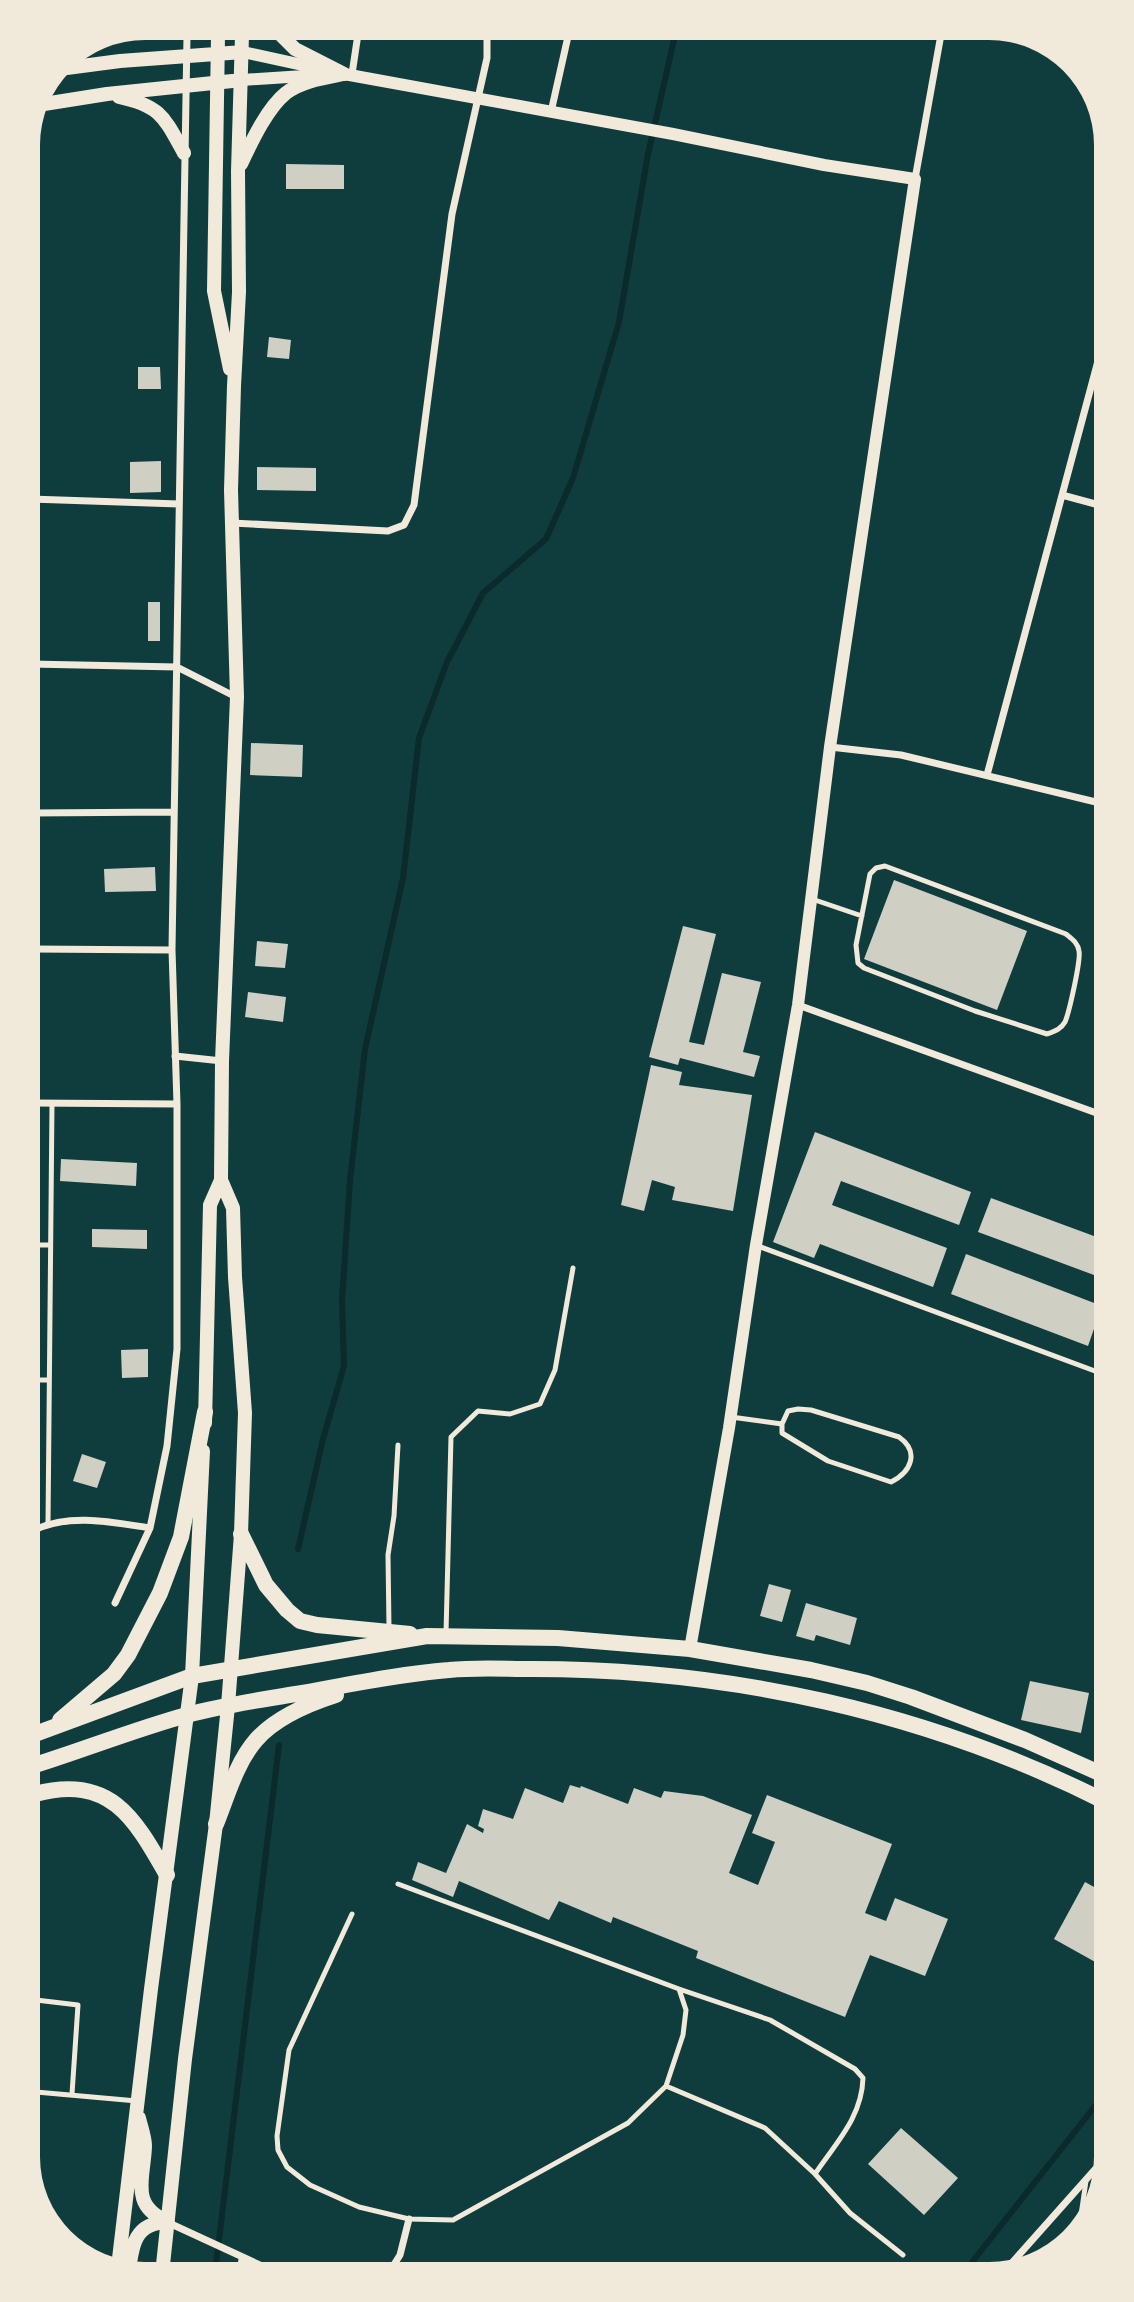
<svg xmlns="http://www.w3.org/2000/svg" width="1134" height="2302" font-family="'DM Sans',sans-serif">
  <style>
    .lines { fill: none; stroke-linecap: round; stroke-linejoin: round }
    .stream { stroke: #0a2a2b; stroke-width: 6 }
    .building { fill: #cfcfc3 }
    .service { stroke: #f1e9da; stroke-width: 5 }
    .minor { stroke: #f1e9da; stroke-width: 7 }
    .tertiary { stroke: #f1e9da; stroke-width: 12 }
    .secondary { stroke: #f1e9da; stroke-width: 14 }
    .primary { stroke: #f1e9da; stroke-width: 16 }
  </style>
  <rect width="100%" height="100%" fill="#0f3d3e"/>
  <g class="lines">
    <!-- stream -->
    <path class="stream" d="M298 1549 323 1439 344 1366 342 1300 350 1180 365 1049 403 878 419 738 447 662 483 593 546 539 573 478 619 322 648 154 676 31
      M969 2266 1106 2092
      M215 2273 279 1745"/>
  </g>
  <!-- building -->
  <path class="building" d="M286 164 344 165V189H286Z
    M269 337 291 340 289 359 267 357Z
    M138 367H160L161 389H138Z
    M161 461V492L130 493V462Z
    M257 467 316 468V491L257 490Z
    M148 602H160V641H148Z
    M251 743 303 745 302 777 250 775Z
    M155 867 156 891 105 892 104 869Z
    M894 880 1027 931 997 1010 864 959Z
    M683 926 716 934 689 1042 704 1045 722 973 761 982 743 1052 760 1056 754 1077 680 1058 678 1065 649 1057Z
    M257 941 288 944 285 968 255 966Z
    M248 992 286 997 283 1022 245 1017Z
    M651 1065 682 1072 679 1085 752 1095 733 1211 672 1200 675 1187 652 1180 644 1211 621 1205Z
    M815 1132 971 1192 959 1225 841 1181 832 1205 947 1248 933 1287 820 1244 814 1258 773 1242Z
    M61 1159 137 1163 136 1186 60 1181Z
    M991 1198 1102 1239V1278L978 1232Z
    M92 1229 147 1230V1249L92 1247Z
    M966 1254 1102 1306 1088 1346 951 1294Z
    M148 1349V1377L122 1378 121 1350Z
    M82 1454 106 1462 97 1488 73 1481Z
    M769 1584 791 1590 782 1622 760 1616Z
    M806 1603 857 1618 850 1645 816 1635 814 1641 796 1636Z
    M1030 1681 1089 1693 1081 1733 1021 1720Z
    M570 1785 580 1788 581 1786 628 1804 634 1788 661 1798 664 1791 703 1796 752 1815 729 1873 758 1885 775 1842 752 1833 767 1795 892 1844 865 1913 886 1921 895 1898 948 1919 925 1976 870 1955 845 2017 696 1958 698 1951 613 1917 611 1923 559 1901 549 1920 459 1881 453 1897 412 1880 418 1862 446 1873 467 1824 483 1833 484 1829 478 1826 483 1809 513 1819 525 1788 563 1803Z
    M1085 1882 1105 1893V1948L1097 1963 1054 1939Z
    M901 2128 958 2178 924 2215 868 2164Z"/>
  <g class="lines">
    <!-- service -->
    <path class="service" d="M885 866 1066 934C1072 939 1078 943 1079 951 1081 960 1069 1013 1065 1022 1061 1029 1055 1031 1047 1034L975 1011 864 968 858 963 856 945 870 874 876 868Z
      M812 899 862 916
      M33 1245H50
      M758 1246 1103 1374
      M33 1380H48
      M798 1409 811 1410 899 1437C920 1452 911 1472 891 1482L828 1461 782 1433V1424L788 1411Z
      M731 1417 782 1424
      M48 1524 52 1103
      M389 1628 388 1555 394 1516 398 1445
      M446 1633 451 1437 478 1411 510 1414 540 1404 555 1370 573 1268
      M398 1884 679 1989 686 2010 683 2035 666 2086
      M352 1914 289 2050 277 2136 278 2150 287 2167 310 2185 359 2207 409 2219 453 2220 628 2123 666 2086 765 2128 815 2174 850 2213 903 2255
      M679 1989 770 2020 855 2069 863 2078C862 2117 836 2143 815 2174
      M36 2000 78 2005 72 2094
      M36 2092 137 2101
      M1074 2232 1081 2215 1086 2181"/>
    <!-- minor -->
    <path class="minor" d="M352 74 358 34
      M551 112 569 32
      M915 179 942 29
      M1062 495 1099 505
      M30 499 179 504
      M232 523 388 531 404 525 414 505 452 214 487 58V33
      M30 664 177 667 236 697
      M830 747 901 755 1100 803
      M987 775 1098 361
      M31 813 174 812
      M32 949 172 950
      M798 1005 1102 1115
      M175 1056 222 1061
      M32 1103 177 1104
      M34 1530C71 1513 111 1522 150 1528
      M115 1603 150 1528 167 1446 177 1349V1104L172 950 187 36
      M169 2223 275 2272
      M1010 2265 1106 2157
      M390 2271 400 2255 409 2219
      M240 2273 242 2259"/>
    <!-- tertiary -->
    <path class="tertiary" d="M243 52 344 74 673 134 824 165 915 179 830 747 798 1005 756 1245 729 1428 690 1649
      M242 80 319 75"/>
    <!-- secondary -->
    <path class="secondary" d="M281 35 295 49 344 74
      M218 36 214 291 230 369
      M59 69 120 61 243 52
      M119 97C161 106 164 117 184 153
      M44 104 107 94 242 80
      M241 164C251 143 267 108 286 93 302 81 324 78 344 74
      M205 1423 210 1205 221 1180
      M139 2118C141 2127 145 2137 145 2146 144 2179 129 2205 168 2222
      M118 2267 151 1989 192 1676 203 1451
      M129 2271C132 2245 135 2223 167 2222
      M162 2274 185 2059 216 1824 228 1706 241 1534 245 1413 235 1277 233 1208 221 1180 222 1061 237 697 231 490 234 386 239 292 238 171 242 35"/>
    <!-- primary -->
    <path class="primary" d="M241 1534 266 1585 287 1610 300 1621 317 1625 410 1634
      M60 1720 114 1674 128 1655 160 1593 181 1537 205 1412
      M35 1734 192 1676 427 1636 558 1638 690 1649 811 1670 867 1683 911 1697 1025 1740 1104 1775
      M35 1765C86 1749 136 1729 187 1715 223 1705 260 1700 296 1694 347 1685 398 1674 449 1670 477 1667 505 1669 532 1669 730 1669 927 1712 1104 1801
      M35 1794C110 1774 134 1817 167 1875
      M216 1824C227 1797 236 1763 256 1740 276 1717 308 1704 336 1695"/>
  </g>
  <!-- crop -->
  <path d="M0 0H1134V2302H0ZM145 40H989A105 105 0 0 1 1094 145V2157A105 105 0 0 1 989 2262H145A105 105 0 0 1 40 2157V145A105 105 0 0 1 145 40Z" fill="#f1e9da" fill-rule="evenodd"/>
</svg>
